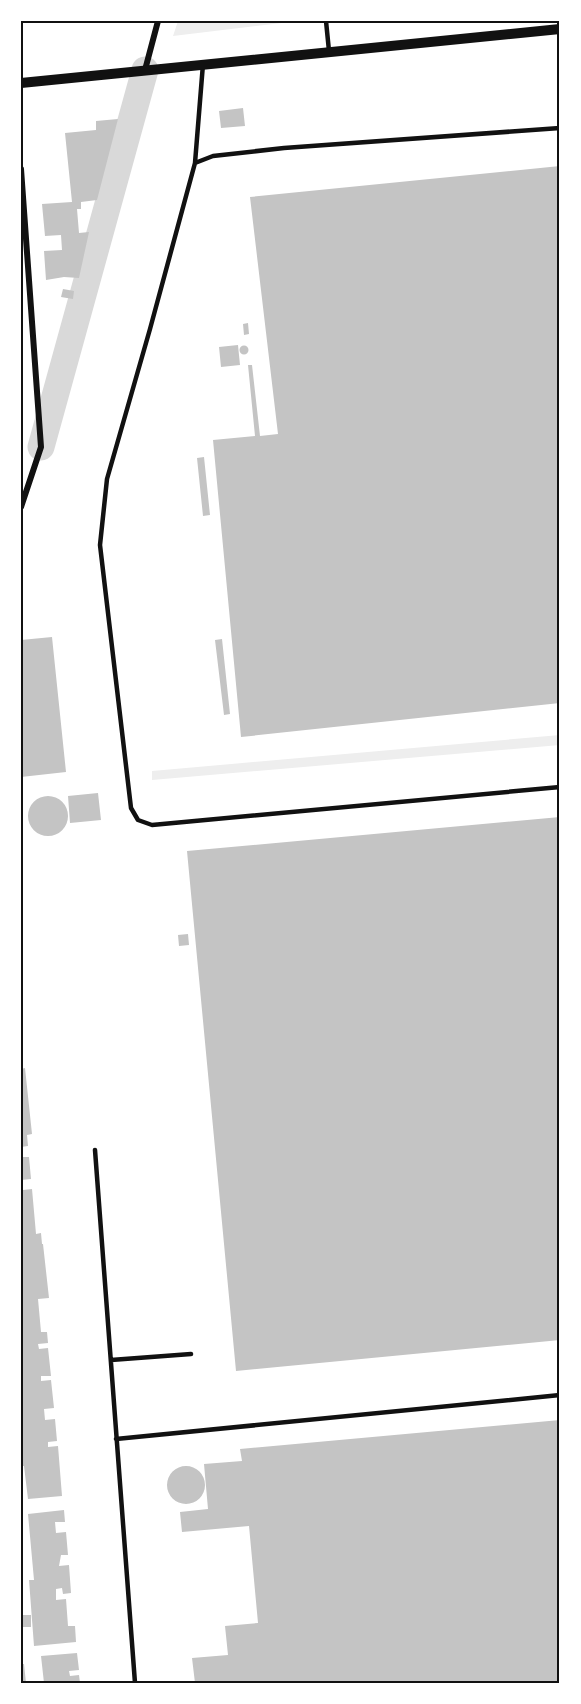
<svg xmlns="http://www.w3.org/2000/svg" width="581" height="1704" font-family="'IBM Plex Sans',sans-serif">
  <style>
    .green { fill: #eee }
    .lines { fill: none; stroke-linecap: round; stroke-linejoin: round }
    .canal { stroke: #d9d9d9; stroke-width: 27 }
    .building { fill: #c4c4c4 }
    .service { stroke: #111; stroke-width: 4.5 }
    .minor { stroke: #111; stroke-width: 6 }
    .tertiary { stroke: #111; stroke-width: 10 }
    .neatline { fill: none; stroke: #111; stroke-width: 2 }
  </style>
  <rect width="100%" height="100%" fill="#fff"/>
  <!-- green -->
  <path class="green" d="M178 21H299L173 36Z
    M560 735V745L152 780V771Z"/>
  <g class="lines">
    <!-- canal -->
    <path class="canal" d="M41 447 145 70"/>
  </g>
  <!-- building -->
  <path class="building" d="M243 108 245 126 221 128 219 111Z
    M118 119 97 200 81 202V209H77L79 233 89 232 79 278 64 277 46 280 44 251 62 250 61 235 45 236 42 204 72 202 65 133 96 130V121Z
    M560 166V703L241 737 213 440 255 436 248 365H252L260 436 278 434 250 197Z
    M63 289 74 291 73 299 61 297Z
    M248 323 249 334 244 335 243 324Z
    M238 345 240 365 221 367 219 347Z
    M239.5 350a4.5 4.5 0 1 1 9 0a4.5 4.5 0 1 1-9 0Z
    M204 457 210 515 203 516 197 458Z
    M52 637 66 772 21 777V640Z
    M222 639 230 714 224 715 215 640Z
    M98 793 101 820 70 823 68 796Z
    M28 816a20 20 0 1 1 40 0a20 20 0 1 1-40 0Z
    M560 817V1340L236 1371 187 851Z
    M188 934 189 945 179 946 178 935Z
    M25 1068 32 1134 27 1135 28 1146 21 1147V1069Z
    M21 1157H29L31 1179 21 1180Z
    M21 1185 23 1190 32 1189 36 1234 41 1233 42 1244H43L49 1298 38 1299 41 1332H47L48 1343 38 1344 39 1349 48 1348 51 1376H41V1381L51 1380 54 1408 44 1409 45 1420 55 1419 57 1441 48 1442V1447L58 1446 62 1496 28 1499 24 1466H21V1451H23L21 1434Z
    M560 1420V1683H195L192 1658 228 1655 225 1626 258 1623 249 1526 182 1532 180 1512 208 1509 204 1464 242 1461 240 1449Z
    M167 1485a19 19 0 1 1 38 0a19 19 0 1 1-38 0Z
    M64 1510 65 1522H55L56 1533 66 1532 68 1555H61L59 1566 69 1565 71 1593 63 1594 62 1588 56 1589V1600L66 1599 68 1626H75L76 1642 34 1646 29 1580H34L28 1514Z
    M22 1615H31V1627H22Z
    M77 1653 79 1670 69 1671 70 1676 79 1675 80 1683H44L41 1656Z
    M21 1664H24L26 1683H21Z"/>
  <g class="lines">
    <!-- service -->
    <path class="service" d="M326 21 329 51
      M560 128 284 148 213 156 195 163 150 329 107 479 100 545 131 808 138 820 152 825 560 787
      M195 163 203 64
      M95 1150 135 1683
      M111 1360 191 1354
      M116 1439 560 1395"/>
    <!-- minor -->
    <path class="minor" d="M145 70 158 21
      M21 169 41 447 21 507"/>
    <!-- tertiary -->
    <path class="tertiary" d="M21 83 560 29"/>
  </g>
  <!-- border -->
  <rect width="581" height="1704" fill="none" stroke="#ffffff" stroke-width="45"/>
  <rect x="22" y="22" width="536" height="1660" class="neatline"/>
</svg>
